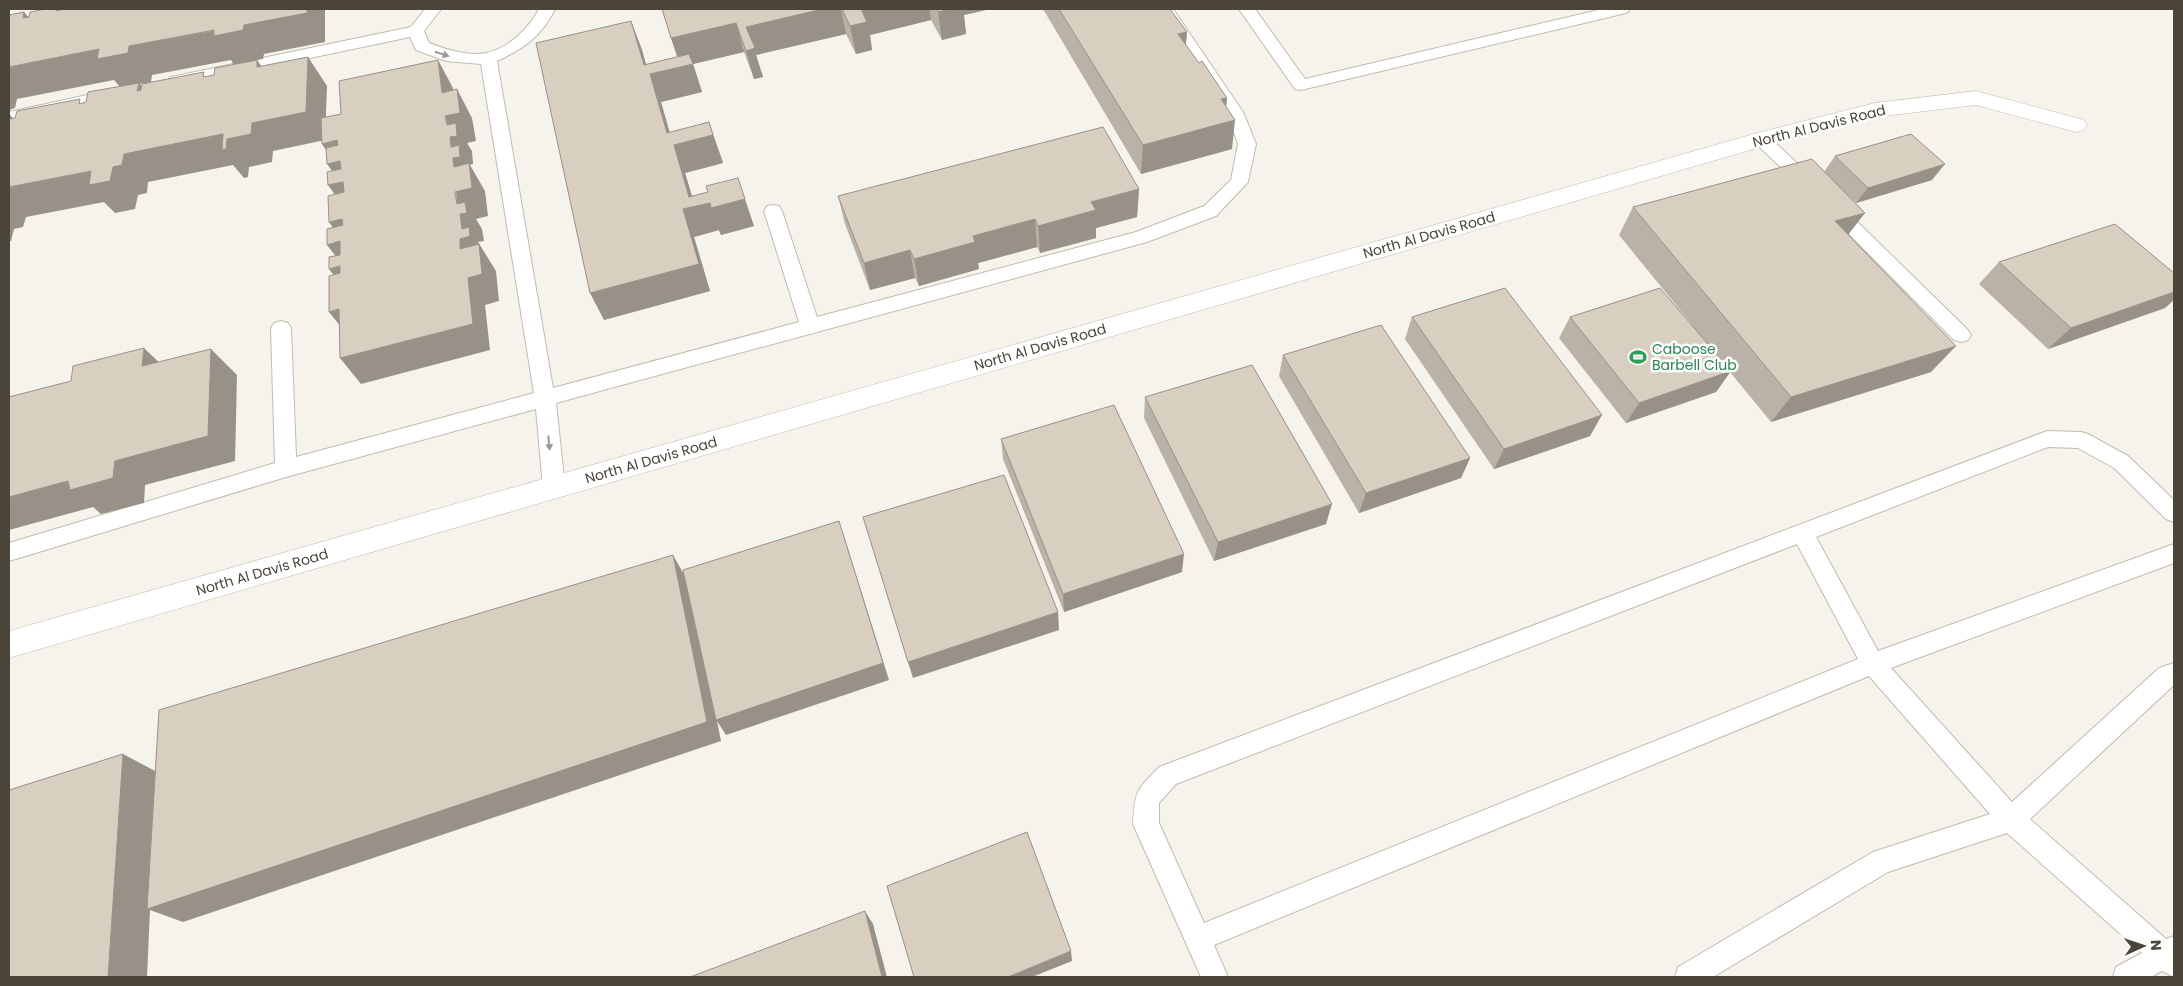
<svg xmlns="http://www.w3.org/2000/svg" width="2183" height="986" font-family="Poppins,sans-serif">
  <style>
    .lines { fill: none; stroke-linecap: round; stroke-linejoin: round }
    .service-casing { stroke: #c2bbae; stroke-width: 2 }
    .minor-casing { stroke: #c2bbae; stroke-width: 1 }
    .service { fill: #fff; fill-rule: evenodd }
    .minor { fill: #fff; fill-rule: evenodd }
    .wall { fill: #bab2a6 }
    .shaded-wall { fill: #979187 }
    .building { fill: #d8cfc1; stroke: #979187 }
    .oneway { fill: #9c9892 }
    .labels { text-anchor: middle; stroke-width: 5; stroke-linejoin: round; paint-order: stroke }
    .street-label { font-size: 14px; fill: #4b4439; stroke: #fff }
    .leisure-label { font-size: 14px; fill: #27864d; stroke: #fff; text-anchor: start }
  </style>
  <rect width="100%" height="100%" fill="#f6f3ec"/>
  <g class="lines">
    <!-- service casing -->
    <g class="service-casing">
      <path id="service" d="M425 9H441L424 31 429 43C444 49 470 57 486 53 508 49 530 27 539 9H555C542 36 523 49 497 61L553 388 799 322 764 211 767 206 773 205 779 206 782 211 817 317 1136 232 1204 206 1231 180 1238 144 1227 113 1157 9H1173L1243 112 1256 144 1248 182 1216 216 1147 242 556 403 565 488 561 494 554 497 547 494 543 488 536 409 286 477 9 561V543L275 463 271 328 274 323 281 321 288 323 291 328 296 457 534 393 481 64 446 61 416 50 410 37 176 86 170 85 168 81 170 77 176 76 411 27Z
        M1239 9H1255L1305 79 1603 9H1630L1628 12 1622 14 1301 90 1295 89Z
        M115 89 121 90 123 94 121 98 9 124V112Z
        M1761 133 1767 135 1816 181 1819 185 1816 189 1810 191 1804 189 1755 143 1752 139 1755 135Z
        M1833 202 1839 204 1968 330 1971 335 1968 340 1961 342 1954 340 1827 212 1824 208 1827 204Z
        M2047 431 2081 432 2088 434 2128 456 2174 500V522L2166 519 2114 468 2078 448 2048 447 1816 537 1878 651 2174 544V563L1891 668 2012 802 2159 668 2174 663V685L2030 819 2166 939 2174 936V977L2162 971 2151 977H2113L2116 967 2142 953 2007 833 1888 872 1713 977H1675L1678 967 1873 852 1990 814 1869 676 1214 945 1228 977H1201L1133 824C1135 790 1136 791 1159 767ZM1797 544 1858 659 1204 923 1159 823V803L1176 784Z"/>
    </g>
    <!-- minor casing -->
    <g class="minor-casing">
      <path id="minor" d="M1976 91 2084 120 2087 125 2084 130 2076 132 1976 105 1875 117 1764 146 9 658V631L1761 132 1875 103Z"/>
    </g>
    <!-- service -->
    <use href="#service" class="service"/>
    <!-- minor -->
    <use href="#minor" class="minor"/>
  </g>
  <!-- wall -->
  <path class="wall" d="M662 9H990L964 15 966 34 942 40 931 20 870 35 872 50 856 54 846 34 756 55 763 77 754 79 744 52 693 64 702 92 661 102 669 132 719 151 723 163 685 173 692 196 754 226 721 235 719 230 694 237 710 291 604 320 631 21 642 50 646 64 677 57Z
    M1043 9H1170L1187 32 1186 45 1199 63 1227 98 1226 107 1232 149 1141 174Z
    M1835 156 1932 180 1856 203 1840 188 1849 234 1931 372 1771 422 1730 372 1716 392 1626 423 1559 338 1570 317 1693 326 1619 235 1633 207 1824 172Z
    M1139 189 1137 217 1096 228V238L1040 253 1037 247 978 263 979 269 919 286 915 278 870 290 845 224 838 196Z
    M1999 262 2165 308 2048 349 1979 284Z
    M1412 317 1590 436 1494 469 1405 339Z
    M1283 355 1470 458 1461 478 1359 513 1279 376Z
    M1145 397 1326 524 1214 561 1144 418Z
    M1001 439 1182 572 1064 612 1003 459Z"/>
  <!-- shaded-wall -->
  <path class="shaded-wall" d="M307 9H325V42L264 54 263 59 257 60 277 88 234 65 231 60 152 75 151 82 140 84 162 111 121 88 114 80 17 99 15 108 9 110V67L99 49 129 46 244 25Z
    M823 9H841L846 34 756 55 763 77 754 79 746 51V27Z
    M861 9H930L931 20 870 35 872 50 856 54 850 26Z
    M949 9H990L964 15 966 34 942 40 938 12Z
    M24 12 49 41 23 18Z
    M631 21 642 50 654 93 644 65Z
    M736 23 744 52 693 64 702 92 661 102 678 161 667 133 650 74 681 67 671 38Z
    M1187 32 1184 61 1178 34Z
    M308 57 327 86 325 140 273 151 272 162 249 167 248 177 244 178 233 165 148 182 147 193 138 195 135 209 115 213 104 202 26 217 23 227 14 229 11 241H9V187L113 167 124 154 252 123Z
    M438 60 453 88 456 114 457 89 472 118 476 141 467 143 472 151 473 164 470 165 485 191 488 216 476 219 482 229 484 241 478 242 496 271 499 301 485 305 490 350 361 384 340 358 460 249V239L462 229 457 204 454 167 442 93Z
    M1227 98 1224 123 1235 120 1232 149 1141 174 1143 145 1221 99Z
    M9 114 34 140 9 124Z
    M709 122 723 163 685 173 695 206 710 203 745 199 754 226 721 235 719 230 694 237 710 291 604 320 590 293 683 209 674 145Z
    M337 140 348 213 328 185 340 182 327 164 334 162 322 144Z
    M1945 164 1932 180 1856 203 1868 188Z
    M1139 189 1137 217 1096 228V238L1040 253 1038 226 1091 202Z
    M1865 213 1844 240 1835 221Z
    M342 219 349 250 329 222Z
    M1035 219 1037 247 978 263 979 269 919 286 914 259 973 236Z
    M340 241 348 272 327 245Z
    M910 250 915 278 870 290 864 263Z
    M340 266 350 296 329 269Z
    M2174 292V300L2165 308 2048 349 2071 328Z
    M339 309 350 338 329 312Z
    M1956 346 1931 372 1771 422 1791 397Z
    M144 348 171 374 142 366Z
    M211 349 237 375 235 461 145 485 144 503 101 514 93 507 9 530V497L115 461Z
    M1731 371 1716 392 1626 423 1639 403Z
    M1602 415 1590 436 1494 469 1504 449Z
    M1470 458 1461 478 1359 513 1366 493Z
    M1332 504 1326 524 1214 561 1218 542Z
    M839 521 889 680 726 735 717 721 721 741 183 922 150 910 147 977H108L123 754 157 772 673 555 686 578Z
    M1184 554 1182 572 1064 612 1063 594Z
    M1058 612 1059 630 913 678 908 662Z
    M865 911 873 924 887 977H882Z
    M1071 951 1072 961 1032 977H1008Z"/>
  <!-- building -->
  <path class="building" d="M46 9H56V11L64 9H307V13L244 25 243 30 214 36V30L129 46 128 53 97 59 99 49 9 67V15L24 12 23 18 29 17 30 12Z
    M662 9H823L746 27 755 48 746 51 736 23 671 38Z
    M842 9H861L867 22 850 26Z
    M937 9H949L938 12Z
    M1059 9H1170L1187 32 1178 34 1199 63 1202 61 1227 98 1221 99 1235 120 1143 145Z
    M631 21 644 65 689 54 693 64 650 74 667 133 709 122 713 135 674 145 689 197 708 192 706 186 738 178 745 199 711 208 710 203 683 209 699 264 590 293 536 43Z
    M308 57 306 112 252 123 251 134 227 139 226 149 222 150 223 134 124 154 122 165 113 167 110 181 89 185 91 171 9 187V119L15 118 17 111 80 99 79 104 86 102 88 92 139 83 137 91 141 90 142 84 204 72 203 77 214 75 215 68 257 60V67Z
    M438 60 442 93 457 89 460 113 445 116 447 125 456 123 457 136 450 137 451 147 459 145 460 157 453 158 454 167 469 163 472 188 455 192 457 204 465 202 467 213 460 214 462 229 469 227 470 236 460 239V249L479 244 482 274 468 278 473 324 340 358 339 309 329 312V276L340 273V266L329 269V257L340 255V241L327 245V229L343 225 342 219 329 222 328 196 344 192 343 182 328 185 327 172 341 169 340 161 327 164 326 148 338 145 337 140 322 144 321 118 341 114 339 81Z
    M1103 127 1139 189 1091 202 1096 210 1038 226 1035 219 973 236 975 242 914 259 910 250 864 263 838 196Z
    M1911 134 1945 164 1868 188 1835 156Z
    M1812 159 1865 213 1835 221 1956 346 1791 397 1633 207Z
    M2115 224 2174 273V292L2071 328 1999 262Z
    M1505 288 1602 415 1504 449 1412 317Z
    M1660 288 1731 371 1639 403 1570 317Z
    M1381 325 1470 458 1366 493 1283 355Z
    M144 348 142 366 211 349 208 436 115 461 113 478 70 490 68 481 9 497V397L71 381 73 366Z
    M1252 365 1332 504 1218 542 1145 397Z
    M1114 405 1184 554 1063 594 1001 439Z
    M1004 475 1058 612 908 662 863 517Z
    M839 521 883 663 716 720 683 570Z
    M673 555 707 722 147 909 159 710Z
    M123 754 108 977H9V790Z
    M1027 832 1071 951 1008 977H914L887 886Z
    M865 911 882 977H690Z"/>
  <!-- one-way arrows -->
  <defs><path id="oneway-solid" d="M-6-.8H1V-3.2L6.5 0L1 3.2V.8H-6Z" transform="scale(1.25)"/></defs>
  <g class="oneway">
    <use href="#oneway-solid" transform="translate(442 54) rotate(18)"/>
    <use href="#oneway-solid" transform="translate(549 443) rotate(84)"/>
  </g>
  <!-- icons -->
  <defs>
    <g id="stadium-bare" transform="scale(1.35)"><path d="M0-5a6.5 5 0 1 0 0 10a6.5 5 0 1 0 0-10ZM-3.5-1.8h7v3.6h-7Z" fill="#2e9e5b" stroke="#fff" stroke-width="2.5" paint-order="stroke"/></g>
  </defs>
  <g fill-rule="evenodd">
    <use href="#stadium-bare" x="1638" y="357"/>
  </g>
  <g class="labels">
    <!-- street labels -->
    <g class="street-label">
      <text transform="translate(1819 126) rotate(-14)" y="5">North Al Davis Road</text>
      <text transform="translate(1429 235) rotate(-16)" y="5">North Al Davis Road</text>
      <text transform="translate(1040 347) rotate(-16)" y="5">North Al Davis Road</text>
      <text transform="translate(651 460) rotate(-16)" y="5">North Al Davis Road</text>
      <text transform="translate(262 572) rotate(-16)" y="5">North Al Davis Road</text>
    </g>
    <!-- leisure labels -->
    <g class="leisure-label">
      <text x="1652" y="354">Caboose<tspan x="1652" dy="16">Barbell Club</tspan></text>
    </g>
  </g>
  <!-- border -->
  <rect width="2183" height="986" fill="none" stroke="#4b4439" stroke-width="20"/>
  <!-- north arrow -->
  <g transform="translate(2143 946) rotate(87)" stroke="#ffffff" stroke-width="4" paint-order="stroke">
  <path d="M0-4L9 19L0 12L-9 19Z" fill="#4b4439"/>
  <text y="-8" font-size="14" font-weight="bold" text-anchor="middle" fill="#4b4439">N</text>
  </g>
</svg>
